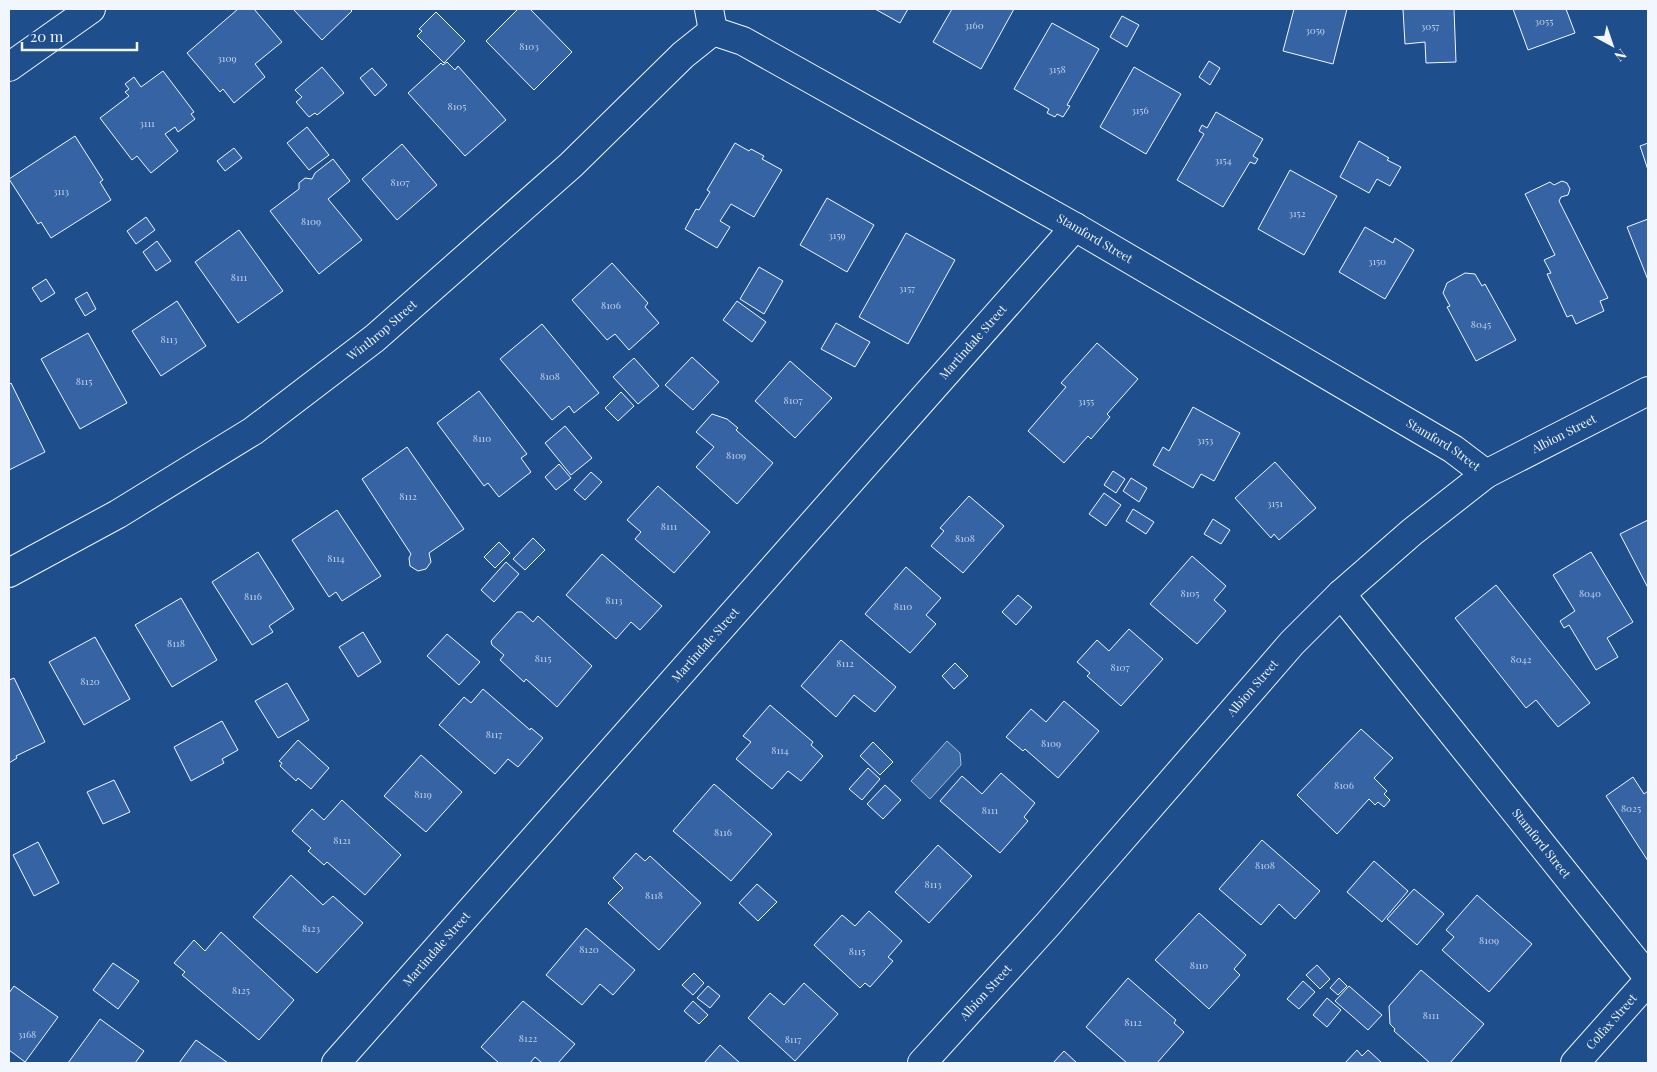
<svg xmlns="http://www.w3.org/2000/svg" width="1657" height="1072" font-family="'Playfair Display',serif">
  <style>
    .water { fill: #3b69a3; stroke: #a8bbd7 }
    .building { fill: #3563a3; stroke: #f2f6ff }
    .lines { fill: none; stroke-linecap: round; stroke-linejoin: round }
    .minor-casing { stroke: #f2f6ff; stroke-width: 30 }
    .minor { stroke: #1f4e8c; stroke-width: 28 }
    .labels { text-anchor: middle; stroke-width: 4; stroke-linejoin: round; paint-order: stroke }
    .number-label { font-size: 10px; fill: #c3d1e8 }
    .street-label { font-size: 12px; fill: #f2f6ff; stroke: #1f4e8c }
  </style>
  <rect width="100%" height="100%" fill="#1f4e8c"/>
  <!-- water -->
  <path class="water" d="M947 741 960 753 961 765 930 799 911 781Z"/>
  <!-- building -->
  <path class="building" d="M238 9H254L282 42 255 64 265 77 234 103 223 89 220 92 187 53Z
    M293 9H350L352 11 322 40Z
    M518 9H530L572 52 534 90 486 41Z
    M875 9H908L900 23Z
    M952 9H1014L981 69 933 42Z
    M1294 9H1347L1333 64 1283 51Z
    M1403 9H1454L1456 62 1426 63 1425 42 1405 44Z
    M1513 9H1566L1575 33 1528 50Z
    M436 12 465 41 444 63 417 36 422 31 419 29Z
    M1122 16 1139 25 1127 47 1110 37Z
    M1052 23 1099 49 1067 105 1070 106 1063 117 1057 114 1055 117 1047 113 1049 109 1014 89Z
    M1209 61 1220 68 1210 85 1199 77Z
    M447 62 455 70 458 66 506 120 465 156 408 93 441 63 443 65Z
    M322 67 344 93 317 115 315 113 309 117 296 102 302 97 295 90Z
    M1134 67 1181 94 1146 154 1100 127Z
    M372 68 387 85 375 96 360 78Z
    M163 71 194 112 191 114 195 119 178 132 175 127 165 134 178 151 151 173 137 156 132 160 100 118 129 96 125 92 129 89 125 84 134 77 141 87Z
    M1216 112 1263 139 1253 156 1258 159 1255 164 1250 162 1223 207 1177 180 1204 134 1199 131 1202 125 1207 128Z
    M307 127 329 155 309 170 287 143Z
    M75 136 103 180 100 182 111 200 51 238 41 222 38 224 9 179Z
    M1359 141 1389 158 1387 160 1401 167 1390 186 1377 179 1369 193 1340 177Z
    M735 143 749 151 751 149 764 156 762 159 782 170 754 217 731 204 720 221 730 227 717 248 685 229 696 209 699 210 710 192 707 190Z
    M1648 143V170L1640 146Z
    M402 144 437 185 397 220 362 179Z
    M234 148 242 158 225 171 217 161Z
    M333 159 350 181 328 199 362 240 319 274 270 211 299 189V183L305 178 312 179 315 173Z
    M1290 170 1337 196 1304 255 1258 229Z
    M1562 181 1567 183 1570 189 1568 195 1561 197 1559 201 1608 298 1600 301 1604 311 1576 324 1572 315 1567 317 1547 274 1551 273 1544 260 1555 255 1525 194 1550 182 1554 185Z
    M827 198 874 225 847 272 800 245Z
    M146 217 155 230 136 244 127 231Z
    M1648 219V280L1627 227Z
    M1365 227 1393 243 1395 238 1414 250 1385 299 1339 272Z
    M239 230 283 291 238 323 195 262Z
    M906 233 955 260 908 344 859 317Z
    M157 241 171 261 156 271 143 252Z
    M612 263 648 303 645 307 659 323 629 350 615 334 607 340 572 300Z
    M759 267 783 281 764 314 740 299Z
    M1465 273 1475 274 1482 286 1485 284 1516 340 1476 361 1447 307 1450 306 1443 293 1447 283Z
    M46 279 55 293 41 302 32 288Z
    M87 292 96 309 85 316 75 299Z
    M177 301 206 346 161 376 132 331Z
    M737 301 766 322 752 342 723 320Z
    M836 323 870 342 855 367 821 349Z
    M542 324 599 393 574 413 569 406 552 420 500 359Z
    M88 333 127 403 80 429 41 359Z
    M1097 343 1138 379 1107 414 1110 417 1091 439 1088 436 1064 463 1028 431 1066 387 1061 383Z
    M692 357 719 382 693 410 665 385Z
    M634 358 659 386 638 404 613 377Z
    M790 361 832 398 795 438 755 401Z
    M11 383 45 452 9 470V385Z
    M479 391 527 454 521 458 531 472 499 497 488 483 484 486 437 423Z
    M621 392 634 406 618 421 605 408Z
    M1193 407 1240 433 1214 481 1201 474 1193 488 1153 465 1163 447 1169 451Z
    M712 414 727 419 738 428 736 430 773 463 737 504 696 467 714 447 696 432Z
    M565 426 592 458 571 475 545 443Z
    M407 447 464 529 429 553 431 562 426 569 418 571 410 566 409 558 411 554 362 479Z
    M1275 462 1316 508 1279 540 1274 534 1271 538 1235 498Z
    M559 464 571 478 556 490 545 477Z
    M1113 471 1125 479 1116 493 1104 485Z
    M591 472 602 482 585 500 574 490Z
    M1131 478 1147 488 1139 502 1123 491Z
    M658 486 710 532 674 573 635 539 641 532 627 520Z
    M1104 493 1121 505 1106 526 1089 514Z
    M969 496 1004 526 963 573 931 546 944 531 940 528Z
    M1133 509 1154 522 1146 534 1126 521Z
    M337 510 381 576 342 601 336 592 329 597 292 540Z
    M1213 519 1230 530 1221 544 1204 534Z
    M1648 520V588L1620 534Z
    M533 538 545 550 525 570 513 559Z
    M499 542 510 553 495 568 484 557Z
    M258 552 294 609 269 626 273 632 252 645 212 582Z
    M1591 552 1633 622 1607 638 1618 657 1596 670 1569 625 1564 628 1560 621 1575 611 1553 575Z
    M602 554 662 606 640 630 631 622 616 639 566 595Z
    M1192 556 1226 586 1214 600 1226 611 1197 644 1150 604Z
    M506 562 519 574 494 602 481 590Z
    M906 567 941 598 926 615 936 624 910 653 865 614Z
    M1496 585 1590 703 1558 727 1536 700 1526 708 1455 618Z
    M1018 595 1032 607 1016 625 1002 612Z
    M181 598 217 660 172 687 135 625Z
    M517 612H522L533 622 538 616 592 666 557 707 526 679 524 682 500 660 504 655 492 645 491 641Z
    M1129 629 1163 659 1121 706 1087 676 1090 673 1077 662 1097 640 1109 651Z
    M363 632 381 662 358 677 339 647Z
    M447 634 480 662 459 685 427 656Z
    M95 637 130 699 84 725 49 662Z
    M841 640 896 687 875 712 854 695 836 717 801 686Z
    M955 663 968 676 954 689 942 676Z
    M14 678 45 742 16 756 17 758 9 763V680Z
    M287 683 309 720 278 738 255 701Z
    M483 689 530 730 531 728 543 738 518 767 508 759 495 774 439 725 464 697 471 703Z
    M1064 701 1099 731 1058 778 1025 749 1023 751 1006 737 1031 709 1046 722Z
    M770 705 813 742 811 745 823 756 801 781 788 771 772 789 736 759 751 742 743 736Z
    M222 721 238 750 222 759 224 763 191 781 174 747Z
    M1361 729 1393 758 1374 778 1387 791 1384 794 1390 800 1384 807 1378 802 1375 805 1369 799 1337 834 1297 795Z
    M298 740 329 768 311 789 298 778 296 781 280 766 282 763 279 761Z
    M873 742 893 762 880 775 860 756Z
    M421 755 462 792 426 832 384 796Z
    M868 768 880 779 862 800 849 789Z
    M1001 773 1035 803 1024 817 1028 821 1000 853 940 801 962 776 982 794Z
    M1633 777 1644 794 1648 791V861L1606 796Z
    M114 780 130 812 103 824 87 792Z
    M714 784 772 834 731 881 673 831Z
    M885 785 901 800 883 819 867 804Z
    M342 800 401 855 365 895 327 862 324 865 308 851 311 848 292 831 312 809 324 820Z
    M1262 840 1320 891 1295 919 1279 904 1261 925 1219 889Z
    M38 842 59 883 34 896 13 855Z
    M938 845 972 876 929 923 895 892Z
    M636 853 645 861 650 856 701 903 659 950 608 903 623 888 613 878Z
    M1374 861 1408 891 1382 922 1347 892Z
    M291 875 323 905 333 896 363 923 317 973 253 917Z
    M757 884 777 902 758 921 739 903Z
    M1414 889 1444 914 1417 945 1387 919Z
    M1477 895 1532 944 1489 992 1442 950 1454 937 1446 930Z
    M869 911 902 941 888 957 893 961 870 987 865 983 860 988 814 945 842 915 855 926Z
    M1199 913 1246 955 1234 969 1240 975 1209 1009 1155 960Z
    M586 928 635 970 613 995 600 984 582 1005 546 975Z
    M221 932 294 1000 259 1040 182 975 185 972 174 963 194 940 205 951Z
    M113 963 139 981 118 1009 93 990Z
    M1317 965 1330 979 1320 989 1306 975Z
    M1421 970 1484 1024 1450 1063H1430L1394 1031 1395 1029 1390 1024 1389 1006Z
    M694 973 704 983 693 995 682 985Z
    M1128 978 1176 1020 1174 1023 1184 1032 1157 1063H1127L1086 1027Z
    M1339 978 1347 986 1338 995 1330 988Z
    M1303 981 1315 992 1299 1009 1287 999Z
    M804 983 838 1014 795 1061 748 1018 770 993 784 1005Z
    M14 986 58 1017 25 1062 9 1050V993Z
    M708 986 720 996 710 1008 697 998Z
    M1349 986 1382 1015 1368 1030 1335 1001Z
    M1327 998 1341 1010 1327 1027 1313 1015Z
    M523 1001 575 1044 558 1063H542L535 1057 530 1063H499L481 1047Z
    M693 1001 708 1015 699 1024 684 1011Z
    M100 1019 144 1051 135 1063H68Z
    M196 1040 228 1063H179Z
    M720 1045 740 1063H704Z
    M1357 1050 1362 1056 1368 1050 1382 1063H1345Z
    M1064 1051 1077 1063H1053Z"/>
  <g class="lines">
    <!-- minor casing -->
    <g class="minor-casing">
      <g id="minor">
        <path d="M709 9 713 31"/>
        <path id="s1" d="M713 31 743 41 1075 227 1453 449 1486 474"/>
        <path d="M9 67 91 9"/>
        <path id="s2" d="M9 573 118 514 253 431 375 338 571 165 683 55 713 31"/>
        <path id="s3" d="M1341 594 1648 977"/>
        <path id="s4" d="M336 1063 1075 227"/>
        <path id="s5" d="M922 1063 1048 924 1292 643 1341 594 1412 532 1486 474 1648 391"/>
        <path id="s6" d="M1575 1063 1648 981"/>
      </g>
    </g>
    <!-- minor -->
    <use href="#minor" class="minor"/>
  </g>
  <g class="labels">
    <!-- number labels -->
    <g class="number-label">
      <text x="1544" y="25">3055</text>
      <text x="974" y="29">3160</text>
      <text x="1430" y="30">3057</text>
      <text x="1315" y="34">3059</text>
      <text x="529" y="50">8103</text>
      <text x="227" y="62">3109</text>
      <text x="1057" y="73">3158</text>
      <text x="457" y="110">8105</text>
      <text x="1140" y="114">3156</text>
      <text x="147" y="127">3111</text>
      <text x="1223" y="164">3154</text>
      <text x="400" y="186">8107</text>
      <text x="61" y="195">3113</text>
      <text x="1297" y="217">3152</text>
      <text x="311" y="225">8109</text>
      <text x="837" y="239">3159</text>
      <text x="1377" y="265">3150</text>
      <text x="239" y="281">8111</text>
      <text x="907" y="292">3157</text>
      <text x="611" y="309">8106</text>
      <text x="1481" y="328">8045</text>
      <text x="169" y="343">8113</text>
      <text x="550" y="380">8108</text>
      <text x="84" y="385">8115</text>
      <text x="793" y="404">8107</text>
      <text x="1086" y="405">3155</text>
      <text x="482" y="442">8110</text>
      <text x="1205" y="444">3153</text>
      <text x="736" y="459">8109</text>
      <text x="408" y="500">8112</text>
      <text x="1275" y="507">3151</text>
      <text x="669" y="530">8111</text>
      <text x="965" y="542">8108</text>
      <text x="336" y="562">8114</text>
      <text x="1190" y="597">8105</text>
      <text x="1590" y="597">8040</text>
      <text x="253" y="600">8116</text>
      <text x="614" y="604">8113</text>
      <text x="903" y="610">8110</text>
      <text x="176" y="647">8118</text>
      <text x="543" y="662">8115</text>
      <text x="1521" y="663">8042</text>
      <text x="845" y="667">8112</text>
      <text x="1120" y="671">8107</text>
      <text x="90" y="685">8120</text>
      <text x="494" y="738">8117</text>
      <text x="1051" y="747">8109</text>
      <text x="780" y="754">8114</text>
      <text x="1344" y="789">8106</text>
      <text x="423" y="798">8119</text>
      <text x="1631" y="812">8025</text>
      <text x="990" y="814">8111</text>
      <text x="723" y="836">8116</text>
      <text x="342" y="844">8121</text>
      <text x="1265" y="869">8108</text>
      <text x="933" y="888">8113</text>
      <text x="654" y="899">8118</text>
      <text x="311" y="932">8123</text>
      <text x="1489" y="944">8109</text>
      <text x="589" y="953">8120</text>
      <text x="857" y="955">8115</text>
      <text x="1199" y="969">8110</text>
      <text x="241" y="994">8125</text>
      <text x="1431" y="1019">8111</text>
      <text x="1133" y="1026">8112</text>
      <text x="27" y="1038">3168</text>
      <text x="528" y="1042">8122</text>
      <text x="793" y="1043">8117</text>
    </g>
    <!-- street labels -->
    <g class="street-label">
      <text dy="4" stroke="none"><textPath href="#s1" startOffset="435">Stamford Street</textPath></text>
      <text dy="4" stroke="none"><textPath href="#s2" startOffset="446">Winthrop Street</textPath></text>
      <text dy="4" stroke="none"><textPath href="#s4" startOffset="962">Martindale Street</textPath></text>
      <text dy="4" stroke="none"><textPath href="#s5" startOffset="905">Albion Street</textPath></text>
      <text dy="4" stroke="none"><textPath href="#s1" startOffset="840">Stamford Street</textPath></text>
      <text dy="4" stroke="none"><textPath href="#s4" startOffset="558">Martindale Street</textPath></text>
      <text dy="4" stroke="none"><textPath href="#s5" startOffset="500">Albion Street</textPath></text>
      <text dy="4" stroke="none"><textPath href="#s3" startOffset="320">Stamford Street</textPath></text>
      <text dy="4" stroke="none"><textPath href="#s4" startOffset="152">Martindale Street</textPath></text>
      <text dy="4" stroke="none"><textPath href="#s5" startOffset="95">Albion Street</textPath></text>
      <text dy="4" stroke="none"><textPath href="#s6" startOffset="55">Colfax Street</textPath></text>
    </g>
  </g>
  <!-- border -->
  <rect width="1657" height="1072" fill="none" stroke="#f2f6ff" stroke-width="20"/>
  <!-- north arrow -->
  <g transform="translate(1612 45) rotate(140)" stroke="#1f4e8c" stroke-width="4" paint-order="stroke">
  <path d="M0-4L9 19L0 12L-9 19Z" fill="#f2f6ff"/>
  <text y="-8" font-size="14" font-weight="bold" text-anchor="middle" fill="#f2f6ff">N</text>
  </g>
  <!-- scale -->
  <path d="M22 42v8h115v-8" fill="none" stroke="#f2f6ff" stroke-width="2.5"/>
  <text x="30" y="42" font-size="15" fill="#f2f6ff" stroke="#1f4e8c" stroke-width="4" paint-order="stroke">20 m</text>
</svg>
